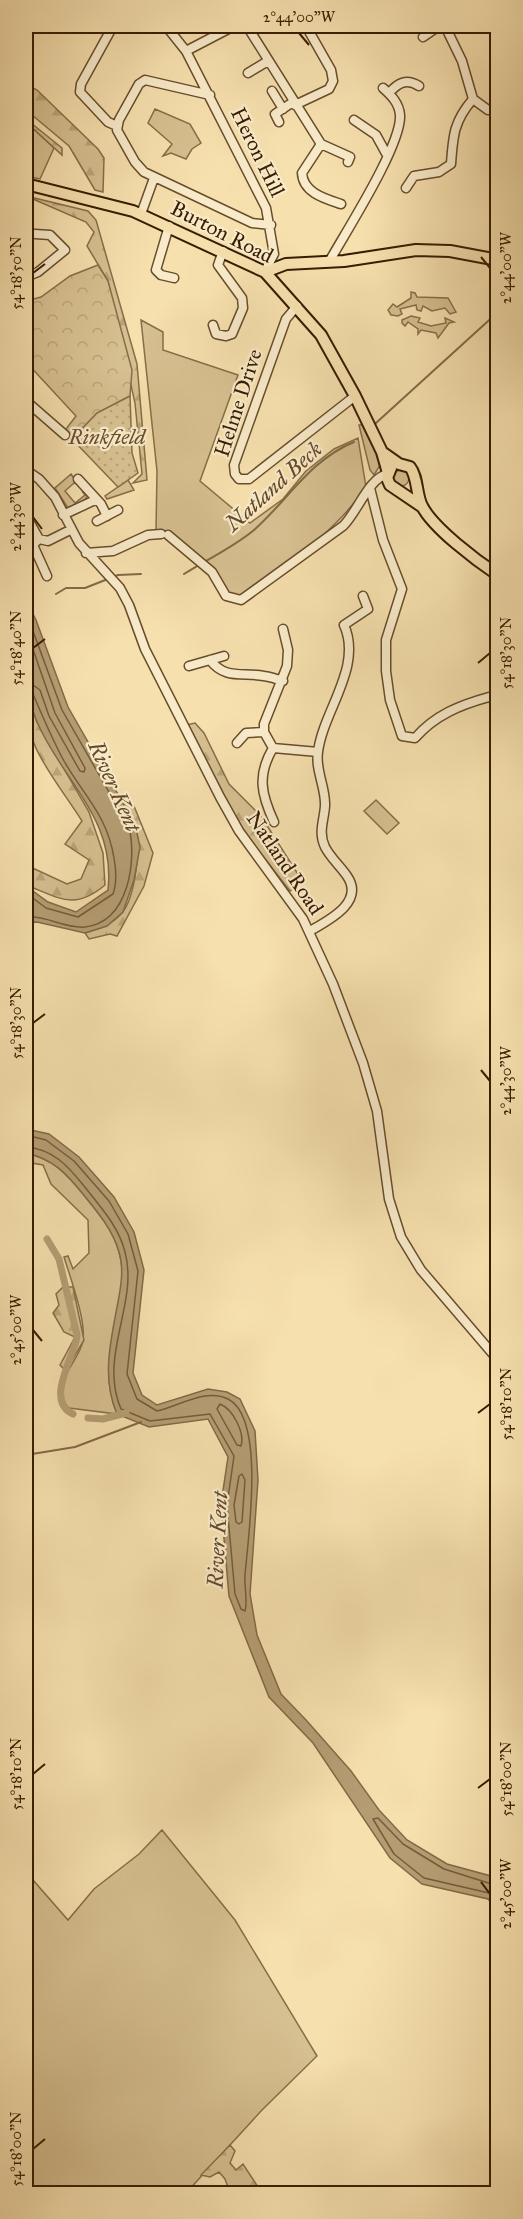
<svg xmlns="http://www.w3.org/2000/svg" width="523" height="2219" font-family="'IM FELL Great Primer',serif">
  <style>
    .grass { fill: #d6bf90; stroke: #866e48; stroke-width: 1.5 }
    .forest { fill: url(#forest-firs); stroke: #866e48; stroke-width: 1.5 }
    .park { fill: url(#park-crowns); stroke: #866e48; stroke-width: 1.5 }
    .garden { fill: url(#garden-dots); stroke: #866e48; stroke-width: 1.5 }
    .water { fill: #b59d73; stroke: #836945; stroke-width: 1.5 }
    .lines { fill: none; stroke-linecap: round; stroke-linejoin: round }
    .shore { stroke: #765c3a; stroke-width: 1.5 }
    .stream { stroke: #836945; stroke-width: 2 }
    .canal { stroke: #b59d73; stroke-width: 7 }
    .minor-casing { stroke: #674d2c; stroke-width: 11 }
    .major-casing { stroke: #371c00; stroke-width: 14 }
    .minor { stroke: #f9ebca; stroke-width: 8 }
    .major { stroke: #f6e0ae; stroke-width: 10 }
    .ticks { fill: none; stroke: #371c00; stroke-width: 2 }
    .labels { text-anchor: middle; stroke-width: 4.5; stroke-linejoin: round; paint-order: stroke }
    .street-label { font-size: 21px; fill: #371c00; stroke: #f9ebca }
    .park-label { font-size: 21px; font-style: italic; fill: #674d2b; stroke: #f9ebca }
    .water-label { font-size: 22px; font-style: italic; fill: #634928; stroke: #f9ebca }
    .neatline { fill: none; stroke: #371c00; stroke-width: 2 }
    .ticks-label { font-size: 15px; text-anchor: middle; fill: #371c00 }
  </style>
  <defs>
    <pattern id="forest-firs" width="22" height="20" patternUnits="userSpaceOnUse" patternTransform="scale(1.5)"><rect width="22" height="20" fill="#d6bf90"/><path d="M5 1l3.5 6h-7zM16 11l3.5 6h-7z" fill="#b8a47a"/></pattern>
    <pattern id="park-crowns" width="20" height="18" patternUnits="userSpaceOnUse" patternTransform="scale(1.5)"><rect width="20" height="18" fill="#d6bf90"/><path d="M2 6a3 3 0 1 1 6 0M12 15a3 3 0 1 1 6 0" fill="none" stroke="#b8a47a"/></pattern>
    <pattern id="garden-dots" width="8" height="8" patternUnits="userSpaceOnUse" patternTransform="scale(1.5)"><rect width="8" height="8" fill="#d6bf90"/><path d="M2 2h.1M6 6h.1" fill="none" stroke="#b8a47a" stroke-width="1.8" stroke-linecap="round"/></pattern>
  </defs>
  <rect width="100%" height="100%" fill="#f6e0ae"/>
  <filter id="stains"><feTurbulence type="fractalNoise" baseFrequency=".00333" numOctaves="4"/><feColorMatrix values="0 0 0 0 .2 0 0 0 0 .09 0 0 0 0 .02 0 0 0 .5 -.17"/></filter>
  <radialGradient id="worn" r=".72"><stop offset=".6" stop-color="#630" stop-opacity="0"/><stop offset="1" stop-color="#630" stop-opacity=".3"/></radialGradient>
  <!-- grass -->
  <path class="grass" d="M155 109 190 124 201 143 192 149 186 159 171 153 163 156 172 144 148 123Z
    M26 122 54 148 40 179 26 176Z
    M411 292 415 293 417 297 448 298 456 312 450 314 445 308 432 311 423 306 421 311 417 310 416 305 400 309 402 314 398 316 391 315 388 310 393 304 397 307 411 298Z
    M411 316 420 318 418 322 431 326 446 323 445 318 454 322 449 323 438 338 436 333 421 330 418 334V329L408 322 405 326 402 323V320Z
    M141 320 163 332V350L238 375 200 481 250 523 283 499 306 471 334 449 358 438 366 487C335 533 287 564 243 597L227 592 220 577 175 536 156 531 157 471Z
    M359 425H362L382 462 374 475 370 470Z
    M393 478a8 8 0 1 1 16 0a8 8 0 1 1-16 0Z
    M71 474 78 484 74 483 65 491 75 503 85 495 82 491 87 496 85 500 68 508 55 488Z
    M128 480 134 490 107 499 105 496Z
    M376 800 399 823 387 834 364 811Z
    M26 1153C53 1159 66 1173 83 1194 97 1211 113 1230 119 1252 134 1302 92 1353 117 1414L69 1408C46 1385 81 1361 83 1340 86 1320 70 1277 64 1257L68 1256 73 1269 89 1253 88 1220 51 1184 43 1165 26 1162Z
    M162 1830 235 1920 317 2056 262 2110 186 2193H26V1872L68 1920 94 1889 139 1854Z"/>
  <!-- forest -->
  <path class="forest" d="M26 84 37 90 98 149 104 158 103 192 95 190 69 146 26 110Z
    M26 119 62 148V155L26 122Z
    M26 196 88 211 96 220 137 364 147 480 133 483 142 474 135 403 108 281 87 246 94 232 86 222Z
    M26 692 37 722 89 812 103 853 105 885C74 911 60 898 26 885V865L67 884 81 879 89 860 65 844 82 821C57 781 19 741 26 692Z
    M195 723 204 733 229 784 261 816 303 882 290 891 245 833 221 794 186 725Z
    M118 798 134 806 153 853 144 886 117 936 110 934 89 939 85 933C99 929 111 925 121 914 135 900 142 843 135 825 132 816 123 806 118 798Z
    M63 1287H73L84 1340 66 1371 60 1365 75 1337 64 1332 53 1313 59 1305 56 1294Z
    M230 2145 235 2151 230 2163 236 2170 243 2164 262 2193H230L225 2179 219 2172 210 2177 201 2175Z"/>
  <!-- park -->
  <path class="park" d="M98 265 108 281 132 370 130 396 97 413 72 439 66 429 76 416 26 362V301L41 297 70 276Z"/>
  <!-- garden -->
  <path class="garden" d="M130 396 132 453 138 473 118 487 72 439 97 413Z"/>
  <!-- water -->
  <path class="water" d="M26 600 36 620 68 707 135 824 140 847 134 880 123 912 107 926 85 933 37 922 26 923V886L48 902 76 912 108 890C116 818 63 782 37 722 20 683 25 641 26 600Z
    M26 1129 49 1134 79 1157 114 1197 134 1232 144 1270 133 1373 142 1395 157 1405 208 1389 227 1392 240 1399 255 1431 258 1480 250 1594 257 1635 281 1694 306 1720 351 1771 379 1810 407 1840 447 1864 491 1876 497 1881V1909L488 1899 422 1884 390 1858 313 1743 269 1697 229 1596 221 1504 228 1457 208 1419 149 1427 117 1414C101 1377 111 1340 118 1302 121 1286 124 1268 119 1252 113 1230 97 1211 83 1194 66 1173 53 1159 26 1153Z"/>
  <g class="lines">
    <!-- shore -->
    <path class="shore" d="M26 612 62 710 129 827C137 860 129 922 85 927 65 929 46 915 26 917
      M26 629 55 713 85 768 84 772 80 771 49 716 40 690 33 685 26 684
      M26 691 33 694C43 717 52 739 64 761 84 796 107 815 114 858 116 869 117 883 113 894L78 917 46 908 26 893
      M26 1135 46 1140 74 1161 109 1201 128 1234 138 1271 127 1374 137 1399 157 1411C180 1406 205 1388 228 1399 266 1418 248 1538 245 1575 244 1585 248 1602 245 1611L241 1609 235 1594 227 1505 234 1456 210 1414 150 1421 121 1409C98 1356 139 1303 125 1252 119 1227 100 1206 84 1186 68 1166 53 1149 26 1147
      M220 1404C233 1409 245 1433 241 1446L237 1445 217 1409Z
      M242 1474 245 1480 242 1522 239 1524 236 1522 234 1505 239 1476Z
      M498 1886 444 1869 403 1844 378 1818 373 1819 394 1854 424 1878 489 1893 498 1900"/>
    <!-- stream -->
    <path class="stream" d="M376 423 498 312
      M184 574C206 560 234 547 254 530 288 500 310 460 354 442
      M56 594 66 588H85L118 575 141 574
      M26 1455 75 1447 141 1422"/>
    <!-- canal -->
    <path class="canal" d="M47 1239 59 1259 77 1335C77 1353 43 1400 73 1414
      M88 1418 103 1419 126 1413"/>
    <!-- minor casing -->
    <g class="minor-casing">
      <path id="minor" d="M113 26 81 84 80 92 108 122 117 126
        M166 26 186 51 266 208 274 254 265 271
        M247 26 321 144
        M445 26 462 61 473 99 488 110H498
        M423 37 439 26
        M186 51 234 26
        M248 73 268 61
        M272 91 283 109
        M389 93C398 83 406 78 419 86
        M210 95 145 80 139 84 119 120 117 130 135 162 144 172 252 223 271 225
        M295 105 329 89 333 81 331 70 306 26
        M354 120 376 135 387 155
        M279 122 275 114 293 102
        M406 188 414 176 439 172 451 164C453 135 454 121 473 99
        M341 204C326 199 303 193 302 173L321 144 350 157 348 162
        M141 214 154 178
        M169 226 156 270 161 275 174 278
        M329 262C345 233 402 145 400 115 399 103 391 95 383 88
        M26 277 38 272 65 250 50 235 35 234
        M297 306 286 319 234 465 235 474 239 479H249L355 396
        M213 325 216 334 226 336 232 334 243 308 242 298 218 265 223 251
        M26 401 65 435
        M26 470 39 479 55 497 79 543 120 588 129 605 145 649 220 797 239 831 303 919 333 984 363 1063 377 1111 389 1199 401 1237 421 1270 498 1360
        M78 479 101 504 107 516
        M370 488 383 540 402 589 386 640V671L390 700 402 736 415 738C435 715 460 705 489 697L498 702
        M63 515 95 500
        M26 516 39 539 48 541 70 530
        M97 521 118 510
        M168 535 212 572 226 596 241 600 343 526C357 513 369 477 388 474
        M39 539 33 545 47 576
        M86 553 113 551 148 535 161 534
        M283 629 288 650 287 666 264 724V732L273 748 318 752
        M210 660C225 680 243 672 264 676 270 677 277 679 283 681
        M189 666 224 656
        M237 743 246 733 264 732
        M273 748C257 775 261 794 274 822
        M310 931C329 920 365 902 347 876 340 866 330 857 325 847 318 832 324 821 325 806 326 788 315 770 318 752 323 711 363 667 344 625L368 609 363 596"/>
    </g>
    <!-- major casing -->
    <g class="major-casing">
      <path id="major" d="M26 184 133 211 265 272 321 335 355 396 382 452 388 473
        M265 272 286 264 344 261 416 250 450 251 498 260
        M382 452 399 464 410 467C418 477 416 495 422 506 433 528 477 561 498 575
        M391 468 387 478 390 485 421 506"/>
    </g>
    <!-- minor -->
    <use href="#minor" class="minor"/>
    <!-- major -->
    <use href="#major" class="major"/>
  </g>
  <!-- ticks -->
  <path class="ticks" d="M299 33 309 45M481 257 490 268M33 273 45 264M33 517 42 529M33 648 45 639M478 663 490 653M33 1023 45 1014M481 1070 490 1081M33 1330 42 1341M478 1413 490 1404M33 1774 45 1764M478 1788 490 1779M481 1882 490 1894M33 2149 45 2139"/>
  <g class="labels">
    <!-- street labels -->
    <g class="street-label">
      <text transform="translate(258 152) rotate(64)" y="7">Heron Hill</text>
      <text transform="translate(222 232) rotate(27)" y="7">Burton Road</text>
      <text transform="translate(238 403) rotate(-72)" y="7">Helme Drive</text>
      <text transform="translate(285 863) rotate(56)" y="7">Natland Road</text>
    </g>
    <!-- park labels -->
    <g class="park-label">
      <text x="107" y="444">Rinkfield</text>
    </g>
    <!-- water labels -->
    <g class="water-label">
      <text transform="translate(273 486) rotate(-42)" y="8">Natland Beck</text>
      <text transform="translate(115 786) rotate(66)" y="8">River Kent</text>
      <text transform="translate(217 1540) rotate(-87)" y="8">River Kent</text>
    </g>
  </g>
  <!-- margin -->
  <rect width="523" height="2219" fill="none" stroke="#f6e0ae" stroke-width="66"/>
  <rect x="33" y="33" width="457" height="2153" class="neatline"/>
  <g class="ticks-label">
    <text x="299" y="22">2°44'00"W</text>
    <text transform="translate(506 268) rotate(-90)" y="5">2°44'00"W</text>
    <text transform="translate(16 273) rotate(-90)" y="5">54°18'50"N</text>
    <text transform="translate(16 517) rotate(-90)" y="5">2°44'30"W</text>
    <text transform="translate(16 648) rotate(-90)" y="5">54°18'40"N</text>
    <text transform="translate(506 653) rotate(-90)" y="5">54°18'30"N</text>
    <text transform="translate(16 1023) rotate(-90)" y="5">54°18'30"N</text>
    <text transform="translate(506 1081) rotate(-90)" y="5">2°44'30"W</text>
    <text transform="translate(16 1330) rotate(-90)" y="5">2°45'00"W</text>
    <text transform="translate(506 1404) rotate(-90)" y="5">54°18'10"N</text>
    <text transform="translate(16 1774) rotate(-90)" y="5">54°18'10"N</text>
    <text transform="translate(506 1779) rotate(-90)" y="5">54°18'00"N</text>
    <text transform="translate(506 1894) rotate(-90)" y="5">2°45'00"W</text>
    <text transform="translate(16 2149) rotate(-90)" y="5">54°18'00"N</text>
  </g>
  <rect width="100%" height="100%" filter="url(#stains)"/>
  <rect width="100%" height="100%" fill="url(#worn)"/>
</svg>
